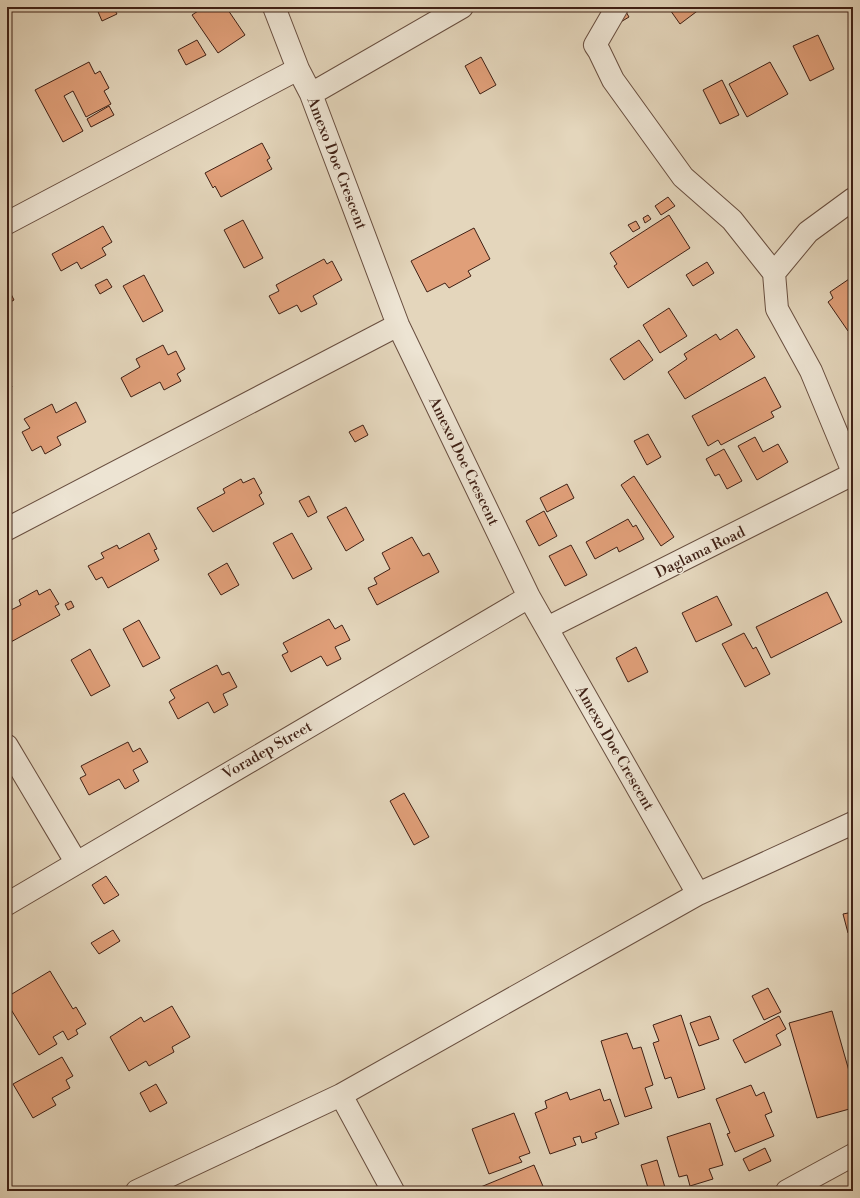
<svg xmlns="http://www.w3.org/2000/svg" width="860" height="1198" font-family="'Libre Bodoni',serif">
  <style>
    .building { fill: #e09f79; stroke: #3f2015 }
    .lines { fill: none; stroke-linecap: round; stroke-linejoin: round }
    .minor-casing { stroke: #684e3f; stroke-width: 24 }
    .minor { stroke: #ede4d3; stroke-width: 22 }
    .labels { text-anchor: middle; stroke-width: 3; stroke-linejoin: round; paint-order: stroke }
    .street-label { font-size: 15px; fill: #3f2015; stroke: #ede4d3 }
  </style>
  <rect width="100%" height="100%" fill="#e4d6bc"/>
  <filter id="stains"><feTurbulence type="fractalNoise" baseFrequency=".005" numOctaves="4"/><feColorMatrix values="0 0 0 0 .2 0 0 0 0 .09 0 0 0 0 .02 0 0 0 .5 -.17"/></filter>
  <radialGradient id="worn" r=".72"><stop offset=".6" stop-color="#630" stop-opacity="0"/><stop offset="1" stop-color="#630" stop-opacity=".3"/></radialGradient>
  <!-- building -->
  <path class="building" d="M96 7H113L117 14 102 21Z
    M204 7H226L245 35 218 53 192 15Z
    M668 7H699L700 9 680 24Z
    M625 10 629 17 619 23Z
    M818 35 834 69 810 81 793 46Z
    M197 40 206 55 186 65 178 50Z
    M481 57 496 85 480 94 465 66Z
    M89 62 95 74 100 71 109 88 104 91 111 104 86 117 73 91 64 96 83 131 63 142 35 90Z
    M770 62 788 94 747 117 729 84Z
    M722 80 739 115 720 124 703 90Z
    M109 106 114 115 91 127 87 119Z
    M262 143 270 158 267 160 272 169 221 197 215 186 213 188 205 173Z
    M668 197 675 206 661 215 655 206Z
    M648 215 651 219 645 223 643 218Z
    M669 215 690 248 628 288 614 266 617 264 610 253Z
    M243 220 263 258 244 268 224 230Z
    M636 221 640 228 633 232 628 225Z
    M103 226 112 242 102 248 106 255 81 269 77 262 61 271 52 254Z
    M474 228 490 259 468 271 471 276 449 288 445 283 427 292 411 261Z
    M324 259 327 264 332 261 342 280 313 296 317 304 301 312 297 305 279 314 269 296 279 291 276 285Z
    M707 262 714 273 693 286 686 275Z
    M144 275 163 311 143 322 123 286Z
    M852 277 853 328 848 331 828 302 833 298 830 292Z
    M107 279 112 287 100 294 95 285Z
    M7 286 14 300 7 304Z
    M669 308 687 336 660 353 643 325Z
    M737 329 755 357 685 399 668 372 687 359 684 354 716 334 720 340Z
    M639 340 653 360 624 380 610 359Z
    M163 345 168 355 176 351 185 369 177 374 181 381 164 390 160 382 131 397 121 378 140 367 136 359Z
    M765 377 781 407 771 412 774 417 721 445 718 440 708 446 692 416Z
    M7 378 12 387 7 390Z
    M76 402 86 422 57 437 61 445 45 454 41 446 32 451 22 432 30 428 24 419 52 404 56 413Z
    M363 425 368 435 355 442 349 432Z
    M648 434 661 457 647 465 634 441Z
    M755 437 763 452 778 444 788 462 757 480 738 446Z
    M724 449 742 481 727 489 719 474 715 476 706 459Z
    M634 476 674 537 661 546 621 485Z
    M254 478 262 493 259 495 264 504 213 532 197 508 225 493 223 489 241 479 243 483Z
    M567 484 574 498 547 512 540 498Z
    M309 496 317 512 308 517 299 501Z
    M346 507 364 540 346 551 327 517Z
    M544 511 557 536 539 546 526 521Z
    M628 519 633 527 636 525 644 539 619 552 617 547 595 559 586 542Z
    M149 533 157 549 154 550 159 560 108 588 102 577 96 580 88 566 104 558 101 553 117 545 119 549Z
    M292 533 312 569 293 579 273 543Z
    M412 537 423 556 429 553 439 572 377 605 368 588 377 584 374 578 390 569 382 553Z
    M571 545 587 575 565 586 549 556Z
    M227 563 239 585 221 595 208 574Z
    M50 589 59 604 55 606 60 615 9 643 7 639V612L21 605 19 600 37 590 39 595Z
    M827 592 842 622 771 658 756 627Z
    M717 596 732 625 696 642 682 613Z
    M71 601 74 607 68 610 65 604Z
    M329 619 335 629 342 625 350 640 335 647 341 659 327 666 321 656 291 672 282 655 288 652 283 643Z
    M139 620 160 658 143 667 123 629Z
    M744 633 753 649 756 647 770 674 745 687 722 644Z
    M636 647 648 672 628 682 616 658Z
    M90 649 110 686 91 696 71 660Z
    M217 665 222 675 229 672 237 687 223 694 228 705 214 713 208 702 178 719 169 702 175 698 170 690Z
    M128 742 133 752 140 748 148 762 133 770 139 781 125 789 119 779 89 795 80 778 86 775 81 766Z
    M404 793 429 837 414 845 390 801Z
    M106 876 119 895 104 904 92 885Z
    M853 912V931L848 933 843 914Z
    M113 930 120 941 99 954 91 943Z
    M50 971 73 1009 76 1007 86 1024 76 1030 78 1034 68 1040 63 1031 53 1037 57 1044 39 1055 7 1003V997Z
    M768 988 781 1012 764 1020 752 996Z
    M172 1006 190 1037 172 1047 174 1052 149 1066 146 1061 129 1071 110 1037 141 1017 144 1022Z
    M832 1011 853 1085V1108L817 1118 789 1023Z
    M681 1015 705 1089 678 1098 671 1077 665 1079 653 1043 659 1041 653 1025Z
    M710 1016 719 1039 699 1046 690 1023Z
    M779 1016 786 1029 776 1035 781 1045 745 1063 733 1040Z
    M627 1033 633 1049 641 1047 653 1085 645 1088 652 1108 625 1117 601 1041Z
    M62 1057 73 1076 66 1080 70 1088 52 1098 56 1105 33 1118 13 1084Z
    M156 1084 167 1103 150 1112 140 1093Z
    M751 1085 756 1096 764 1092 772 1112 765 1115 774 1136 735 1152 727 1134 730 1133 716 1099Z
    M600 1089 604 1101 610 1099 619 1124 595 1133 597 1138 582 1143 580 1136 573 1138 576 1145 550 1154 535 1113 547 1108 545 1101 567 1092 570 1100Z
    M514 1113 530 1153 519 1157 522 1162 489 1174 472 1129Z
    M710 1123 723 1165 709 1169 713 1179 690 1186 687 1175 679 1177 667 1137Z
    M765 1148 771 1161 749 1171 743 1159Z
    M657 1160 666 1191H649L641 1165Z
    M534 1165 545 1191H471Z"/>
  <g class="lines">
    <!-- minor casing -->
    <g class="minor-casing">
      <path id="minor" d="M274 7 298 69 311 94 398 325 529 597 698 894
        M617 7 595 45 599 51 613 80 683 177 732 220 774 273 777 309 811 371 853 472
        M311 94 462 7
        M7 223 298 69
        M774 273 808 232 853 199
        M7 529 398 325
        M547 628 853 474
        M7 746 76 862
        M7 904 529 597
        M341 1095 393 1191
        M137 1191 341 1095 698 894 853 823
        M787 1191 853 1155"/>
    </g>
    <!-- minor -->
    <use href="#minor" class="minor"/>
  </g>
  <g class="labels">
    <!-- street labels -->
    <g class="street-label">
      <text transform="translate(337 163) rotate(69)" y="5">Amexo Doe Crescent</text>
      <text transform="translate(464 461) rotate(64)" y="5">Amexo Doe Crescent</text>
      <text transform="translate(700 552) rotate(-26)" y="5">Daglama Road</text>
      <text transform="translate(615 748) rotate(60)" y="5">Amexo Doe Crescent</text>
      <text transform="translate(267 750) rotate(-30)" y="5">Voradep Street</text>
    </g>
  </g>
  <!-- margin -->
  <rect width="860" height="1198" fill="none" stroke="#e4d6bc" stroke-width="24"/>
  <rect x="8" y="8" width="844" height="1182" fill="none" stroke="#3f2015" stroke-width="2"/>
  <rect x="12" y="12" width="836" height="1174" fill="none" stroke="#3f2015"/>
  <rect width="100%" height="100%" filter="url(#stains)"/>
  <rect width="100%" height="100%" fill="url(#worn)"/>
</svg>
